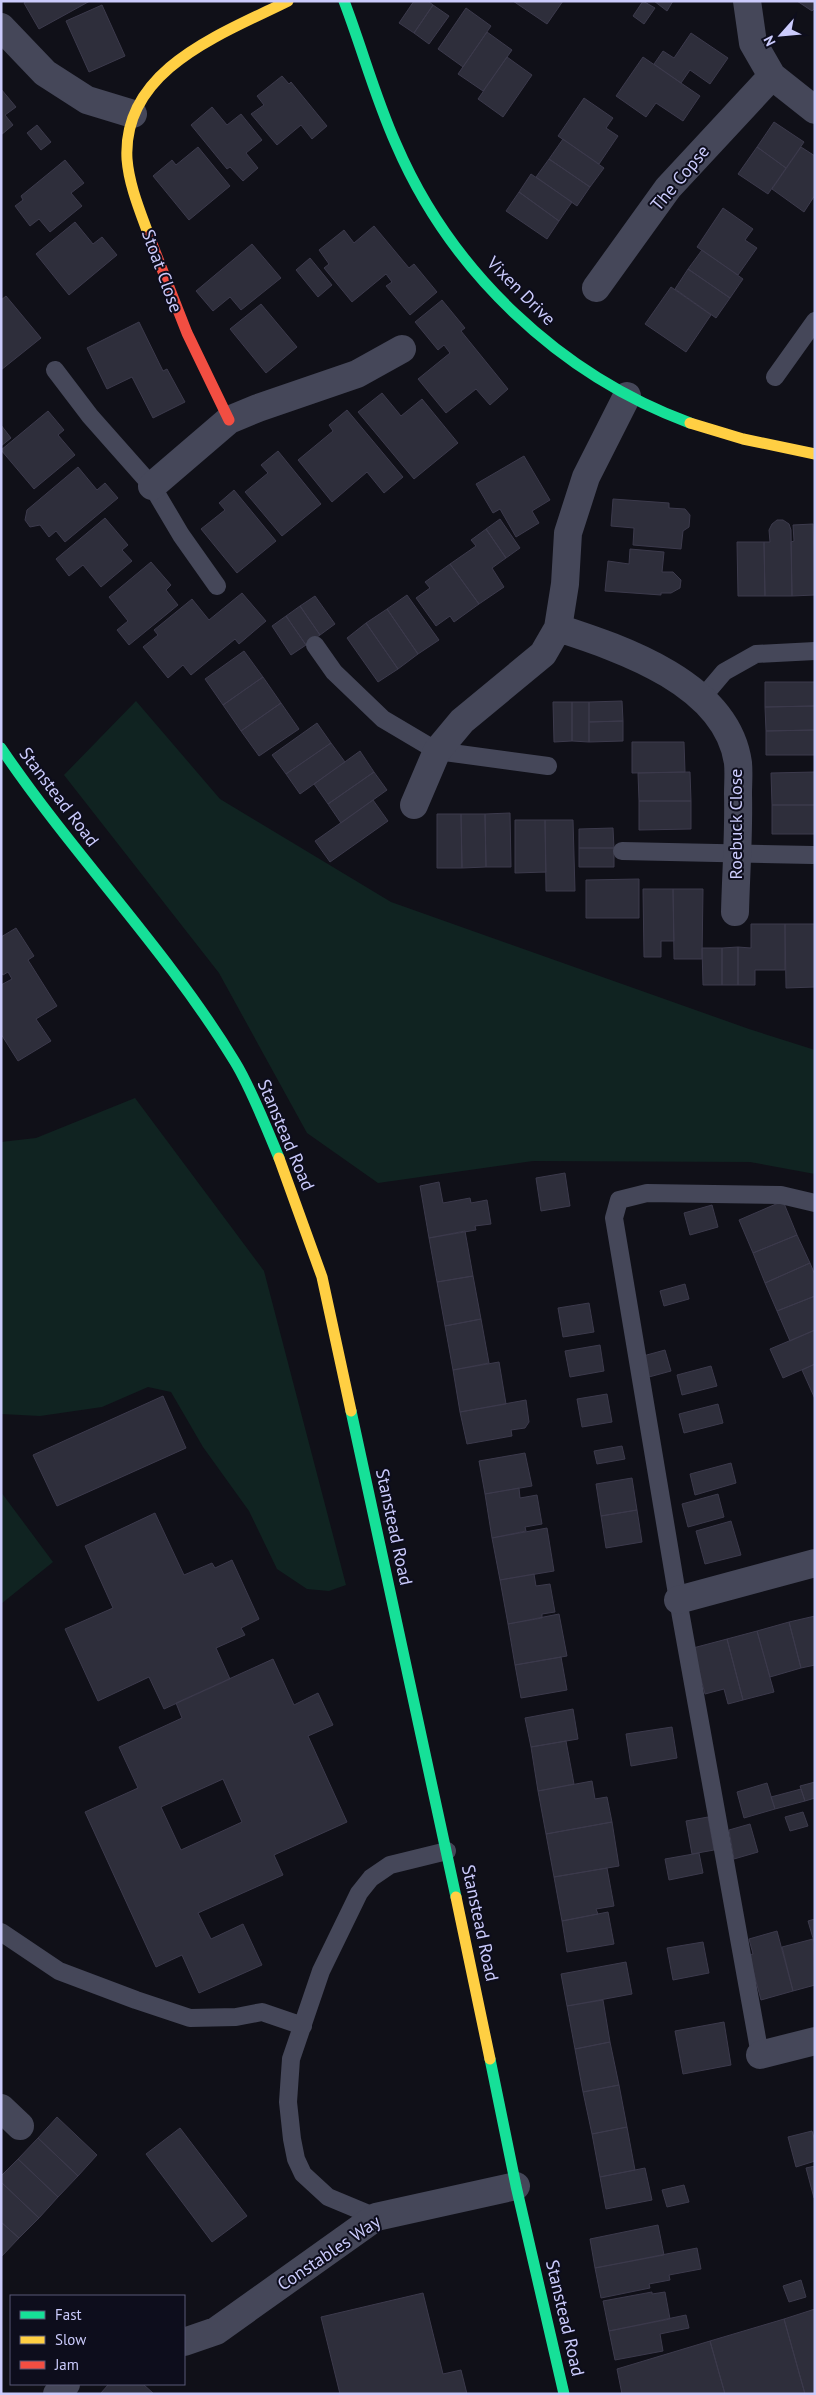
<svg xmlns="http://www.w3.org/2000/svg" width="816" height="2395" font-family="'PT Sans',sans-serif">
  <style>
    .green { fill: #102321 }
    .building { fill: #2e2e3b; stroke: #3c3a4c; fill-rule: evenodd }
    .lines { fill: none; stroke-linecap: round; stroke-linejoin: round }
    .lane { stroke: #454759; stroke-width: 18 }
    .street { stroke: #454759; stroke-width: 28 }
    .fast { stroke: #16e098; stroke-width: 11 }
    .slow { stroke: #ffcf43; stroke-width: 11 }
    .jam { stroke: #f24e42; stroke-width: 11 }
    .labels { text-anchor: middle; stroke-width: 4; stroke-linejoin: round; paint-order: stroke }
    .street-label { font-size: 18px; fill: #cbcbfc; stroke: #0d0d1c }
  </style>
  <rect width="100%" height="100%" fill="#101018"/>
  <!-- green -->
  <path class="green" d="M136 701 220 799 391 902 749 1029 815 1050V1174L750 1162 533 1161 378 1183 307 1133 219 973 64 775Z
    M135 1098 264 1271 346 1585 329 1591 307 1589 277 1569 249 1511 203 1447 171 1392 148 1387 102 1407 40 1416 1 1414V1142L36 1138Z
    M1 1492 53 1562 1 1604Z"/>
  <!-- building -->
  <path class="building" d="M27 1H90L39 29 24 3Z
    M414 1H428L433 5 414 33 399 23Z
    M513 1H563L547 24Z
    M643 1 655 8 644 24 633 16Z
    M654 1H673L667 11Z
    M797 1H815V8L812 11Z
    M102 5 125 56 89 72 66 21Z
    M433 5 449 16 429 44 414 33Z
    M466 8 491 26 463 67 438 49Z
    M487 32 512 50 483 91 458 74Z
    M691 33 728 58 710 84 690 70 681 83 654 64 663 51 674 58Z
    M507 57 532 75 503 117 478 99Z
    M643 57 700 96 683 121 656 103 646 117 616 96Z
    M282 76 289 84 291 82 327 126 312 139 301 125 277 145 251 114 264 105 257 96Z
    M1 89 16 107 5 115 13 125 1 135Z
    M584 98 613 118 606 128 618 136 599 164 558 136Z
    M212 107 227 125 241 114 262 140 246 153 258 168 243 181 230 167 227 169 191 125Z
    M774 122 804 142 786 168 757 147Z
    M37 125 51 142 41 150 27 133Z
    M563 139 604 168 590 187 549 159Z
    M198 147 230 186 189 220 153 176 172 160 176 165Z
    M757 147 786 168 768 194 738 174Z
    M801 147 815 156V195L804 212 772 189Z
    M549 159 590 187 577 206 536 177Z
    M65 160 84 183 71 193 82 206 50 232 39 219 30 226 15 206 23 200 21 196Z
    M531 174 572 202 559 221 519 192Z
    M519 192 559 221 547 239 506 211Z
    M723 208 753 229 745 240 757 248 738 275 697 247Z
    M75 222 93 244 102 237 117 255 69 295 36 254Z
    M374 226 409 268 414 264 437 292 410 315 386 286 392 282 386 274 352 302 324 268 329 264 319 250 344 230 354 243Z
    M252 244 281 278 241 310 230 297 213 311 196 291Z
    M702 250 743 279 730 298 688 269Z
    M310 258 332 285 318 297 296 270Z
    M688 269 730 298 716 318 675 289Z
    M671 287 711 315 686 352 645 324Z
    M6 296 41 338 1 370V300Z
    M442 300 465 328 461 331 508 389 490 405 476 389 446 413 418 379 450 353 444 345 438 350 415 322Z
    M261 304 297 347 266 373 230 329Z
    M139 322 163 371 167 369 185 402 153 418 132 377 107 389 87 348Z
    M382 393 401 416 422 399 458 443 414 479 358 412Z
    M347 410 403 477 384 493 367 472 332 502 298 460 333 431 329 425Z
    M48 411 64 430 58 435 75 455 34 489 1 450Z
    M1 425 11 438 1 446Z
    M278 451 321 504 282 536 245 492 268 473 261 465Z
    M524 456 550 500 532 511 539 523 516 537 500 509 493 513 476 484Z
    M78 467 97 490 105 483 118 498 65 542 56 531 49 537 40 525 30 527 25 520 27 510Z
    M234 490 276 541 237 573 201 529 225 510 219 503Z
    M613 499 669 503V508L685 509 690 515 689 527 683 531 681 549 633 545 634 528 611 526Z
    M105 518 128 545 122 550 132 561 101 587 83 565 69 576 56 559Z
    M500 519 520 548 506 558 486 529Z
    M777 520H783L789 524 791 530 792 596H765L764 542H770L769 530 772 524Z
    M813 524 815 595 792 596 791 542 794 541 793 525Z
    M486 529 506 558 492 568 504 587 479 604 450 564 476 546 471 540Z
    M737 542H764L765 596H738Z
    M630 549 664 552 662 572H673L681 580 680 588 671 593H661V595L605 591 608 561 629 564Z
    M151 562 171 585 166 590 178 605 129 645 117 630 128 621 109 597Z
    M450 564 479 604 454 622 450 616 436 626 416 598 430 588 425 582Z
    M242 593 266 621 239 644 235 639 191 675 183 665 168 678 143 647 158 635 154 630 192 599 209 620Z
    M407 595 439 640 418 654 387 609Z
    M315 596 335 624 320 635 300 606Z
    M300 606 320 635 306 645 286 616Z
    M387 609 418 654 398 669 366 623Z
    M286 616 306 645 291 655 272 626Z
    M366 623 398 669 378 682 347 638Z
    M244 651 263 677 223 705 205 679Z
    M263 677 281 703 241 731 223 705Z
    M765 682H815V706L765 707Z
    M622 701 623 721 589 722V702Z
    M553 702H572V741L554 742Z
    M572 702H589V742L572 741Z
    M281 703 299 729 259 756 241 731Z
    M815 706V730L766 731 765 707Z
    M623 721V741L589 742V722Z
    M317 723 331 743 286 774 272 755Z
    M815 730V755H766V731Z
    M632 742H684L685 772 632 773Z
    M331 743 345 762 300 794 286 774Z
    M360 751 374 772 328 804 314 784Z
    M374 772 387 790 341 823 328 804Z
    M690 772 691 801H639L638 773Z
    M815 772V805H772L771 773Z
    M373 800 388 821 330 862 315 841Z
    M639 801H691V829L639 830Z
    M772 805H815V834H772Z
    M510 813 511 867H486L485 814Z
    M437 814H461L462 868H437Z
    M461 814H485L486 867 462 868Z
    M515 820H545L546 872 515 873Z
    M545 820H573L575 891H546Z
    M613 828 614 848H579V829Z
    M579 848H614V867H579Z
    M639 879V918H586V880Z
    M643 889H673L674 941H661V957H644Z
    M673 889H703L702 959H674Z
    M751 924H785V970H755V985H738V947L751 948Z
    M785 924H815V987L786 988Z
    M16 928 34 956 28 960 57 1006 36 1019 51 1041 18 1061 1 1034V985L12 979 8 972 3 975 1 972V937Z
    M738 947V985H722V948Z
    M702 948H722V985H703Z
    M565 1173 570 1206 541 1211 536 1178Z
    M439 1182 443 1203 470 1198 471 1203 487 1200 491 1224 475 1226 476 1230 429 1238 420 1186Z
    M783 1201 797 1235 753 1253 739 1220Z
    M712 1205 718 1227 690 1235 684 1213Z
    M465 1231 473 1276 437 1282 429 1238Z
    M797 1235 810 1263 765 1283 753 1253Z
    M810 1263 815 1275V1296L777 1311 765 1283Z
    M473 1276 481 1319 445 1326 437 1282Z
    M685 1284 689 1299 664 1306 660 1291Z
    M815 1296V1330L790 1341 777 1311Z
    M589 1303 594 1332 563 1337 558 1308Z
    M481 1319 489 1363 453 1370 445 1326Z
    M815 1330V1364L783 1378 770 1349Z
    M600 1345 604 1371 570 1377 565 1351Z
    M665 1350 671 1371 649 1377 643 1356Z
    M499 1362 506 1404 460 1412 453 1370Z
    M815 1364V1399L802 1370Z
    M711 1366 717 1386 682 1395 677 1375Z
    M607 1394 612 1422 582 1427 577 1399Z
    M163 1396 186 1448 57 1506 33 1455Z
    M526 1400 529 1422 525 1428 511 1430 512 1436 467 1444 460 1412Z
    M718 1404 723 1423 684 1433 679 1414Z
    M622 1446 625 1459 597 1464 594 1451Z
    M525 1453 532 1486 485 1494 479 1461Z
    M731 1463 736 1483 695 1495 690 1474Z
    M632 1478 637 1510 601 1516 596 1484Z
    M519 1488 520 1498 537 1495 542 1524 525 1527 526 1531 492 1538 485 1494Z
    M718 1494 724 1517 688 1527 682 1504Z
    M637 1510 642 1542 606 1548 601 1516Z
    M155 1513 184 1575 212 1563 215 1568 232 1560 259 1619 241 1628 245 1635 216 1648 230 1679 164 1709 149 1677 98 1701 65 1629 113 1608 85 1546Z
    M731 1521 741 1555 705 1564 696 1531Z
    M547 1528 554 1571 500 1580 492 1538Z
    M534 1574 536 1586 550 1584 555 1612 542 1614V1618L508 1624 500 1580Z
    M559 1614 567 1656 515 1665 508 1624Z
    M815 1616V1665L801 1668 789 1622Z
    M789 1622 801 1668 770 1677 757 1631Z
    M757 1631 774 1692 743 1700 727 1639Z
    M727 1639 743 1700 728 1704 724 1689 705 1694 693 1648Z
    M561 1657 567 1690 521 1698 515 1665Z
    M273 1659 294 1705 318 1693 333 1725 308 1736 347 1822 274 1855 283 1875 198 1913 211 1939 243 1924 262 1965 199 1993 182 1955 156 1967 85 1812 138 1788 119 1747 182 1718 176 1703ZM223 1779 242 1822 181 1850 161 1807Z
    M573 1709 578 1739 531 1747 525 1718Z
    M672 1727 677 1758 631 1766 626 1734Z
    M566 1741 574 1784 538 1791 531 1747Z
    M592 1781 595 1799 607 1797 612 1822 546 1834 538 1791Z
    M815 1782V1798L805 1801 800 1786Z
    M767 1783 775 1809 744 1818 737 1792Z
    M801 1789 805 1801 775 1809 771 1797Z
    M803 1812 808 1826 790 1831 785 1817Z
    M708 1817 714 1850 692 1854 686 1821Z
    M612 1822 619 1866 554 1877 546 1834Z
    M750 1824 758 1852 734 1859 729 1830Z
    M699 1853 703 1873 669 1880 665 1859Z
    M607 1868 614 1906 596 1909 598 1914 562 1921 554 1877Z
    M608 1912 614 1944 567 1952 562 1921Z
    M815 1919V1945L808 1921Z
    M777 1931 793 1991 761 2000 749 1955 753 1954 749 1939Z
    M813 1939 815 1985 793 1991 782 1947Z
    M703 1942 709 1973 673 1980 667 1948Z
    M626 1962 632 1994 567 2006 561 1974Z
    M603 2000 610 2042 575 2049 567 2006Z
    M724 2022 731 2065 683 2074 675 2031Z
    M610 2042 619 2085 583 2092 575 2049Z
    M619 2085 627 2127 592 2134 583 2092Z
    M57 2117 97 2155 78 2176 38 2138Z
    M627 2127 635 2170 600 2177 592 2134Z
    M180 2128 247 2216 212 2242 146 2154Z
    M812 2131 815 2141V2161L796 2167 788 2137Z
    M38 2138 78 2176 58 2197 18 2159Z
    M18 2159 58 2197 39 2218 1 2182V2176Z
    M815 2166V2198H814L806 2168Z
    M645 2168 652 2200 606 2209 600 2177Z
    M1 2182 39 2218 19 2238 1 2222Z
    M684 2185 689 2202 667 2207 662 2190Z
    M1 2222 19 2238 1 2257Z
    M658 2225 664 2255 595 2268 590 2239Z
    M697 2248 701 2269 669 2275 670 2280 649 2284 650 2288 601 2298 595 2268Z
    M801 2280 806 2297 789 2302 783 2286Z
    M652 2292V2294L665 2292 670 2319 609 2331 603 2301Z
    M423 2293 443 2374 461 2370 467 2394H340L321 2317Z
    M815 2309V2394H805L784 2319Z
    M686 2315 689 2328 660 2334 663 2351 615 2360 609 2331Z
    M784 2319 805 2394H725L710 2341Z
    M710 2341 725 2394H622L617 2369Z
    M109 2384H143L154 2394H100Z"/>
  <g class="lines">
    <!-- lane -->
    <path class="lane" d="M55 370 90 416 152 486 181 535 217 586
      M775 377 815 321
      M315 645 334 672 383 719 437 751 548 766
      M702 698 724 672 756 654 815 651
      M622 851 813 855
      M1 1932 59 1971 136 2000 190 2018 236 2017 262 2012 303 2026
      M760 2055 678 1600 614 1218 619 1200 647 1193 781 1195 815 1203
      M376 2217 328 2197 303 2174 296 2159 292 2139 288 2102 291 2059 321 1971 359 1893 371 1878 390 1865 447 1851"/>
    <!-- street -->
    <path class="street" d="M747 1 753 43 772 76 815 110
      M1 27 45 73 87 100 133 114
      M596 288 668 188 772 76
      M152 486 229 420 258 408 357 374 402 349
      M558 628C623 649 727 684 738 763 739 773 738 784 738 794 739 833 736 872 735 912
      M414 805 437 751 462 721 543 654 558 628 565 584 568 533 586 477 627 396
      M678 1600 815 1563
      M760 2055 815 2041
      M1 2108 20 2126
      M184 2342 216 2331 376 2217 516 2186
      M57 2394 66 2384"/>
    <!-- fast -->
    <path class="fast" d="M344 1C362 48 375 97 396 144 451 272 560 375 690 423
      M1 748C74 856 167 950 235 1062 251 1088 267 1129 279 1158
      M351 1411 456 1897
      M490 2059 516 2186 564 2394"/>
    <!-- slow -->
    <path class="slow" d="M149 236C140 211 129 185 127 159 122 69 222 34 288 1
      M690 423 743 439 815 454
      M279 1158 322 1277 351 1411
      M456 1897 490 2059"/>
    <!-- jam -->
    <path class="jam" d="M149 236 187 333 229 420"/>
  </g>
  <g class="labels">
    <!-- street labels -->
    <g class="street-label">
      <text transform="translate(680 178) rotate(-50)" y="6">The Copse</text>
      <text transform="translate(162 271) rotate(70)" y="6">Stoat Close</text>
      <text transform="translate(521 291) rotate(45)" y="6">Vixen Drive</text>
      <text transform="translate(59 797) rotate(53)" y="6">Stanstead Road</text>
      <text transform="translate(736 824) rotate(-90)" y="6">Roebuck Close</text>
      <text transform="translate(286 1135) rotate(67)" y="6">Stanstead Road</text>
      <text transform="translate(394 1527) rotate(78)" y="6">Stanstead Road</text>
      <text transform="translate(480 1923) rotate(78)" y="6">Stanstead Road</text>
      <text transform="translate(329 2253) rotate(-34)" y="6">Constables Way</text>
      <text transform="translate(565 2318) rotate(77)" y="6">Stanstead Road</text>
    </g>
  </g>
  <!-- border -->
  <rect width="816" height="2395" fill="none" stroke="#cbcbfc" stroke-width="5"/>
  <!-- legend -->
  <rect x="10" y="2295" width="175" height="90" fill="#0d0d1c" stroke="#595976"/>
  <rect x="20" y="2311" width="25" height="8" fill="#16e098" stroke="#595976"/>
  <text x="55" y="2320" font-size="15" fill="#cbcbfc">Fast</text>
  <rect x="20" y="2336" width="25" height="8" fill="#ffcf43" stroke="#595976"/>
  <text x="55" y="2345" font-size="15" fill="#cbcbfc">Slow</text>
  <rect x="20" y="2361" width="25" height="8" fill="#f24e42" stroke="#595976"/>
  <text x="55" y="2370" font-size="15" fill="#cbcbfc">Jam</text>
  <!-- north arrow -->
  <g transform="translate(781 35) rotate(243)" stroke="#0d0d1c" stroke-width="4" paint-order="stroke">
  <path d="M0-4L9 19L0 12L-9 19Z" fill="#cbcbfc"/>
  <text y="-8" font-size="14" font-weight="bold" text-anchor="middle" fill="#cbcbfc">N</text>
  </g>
</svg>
